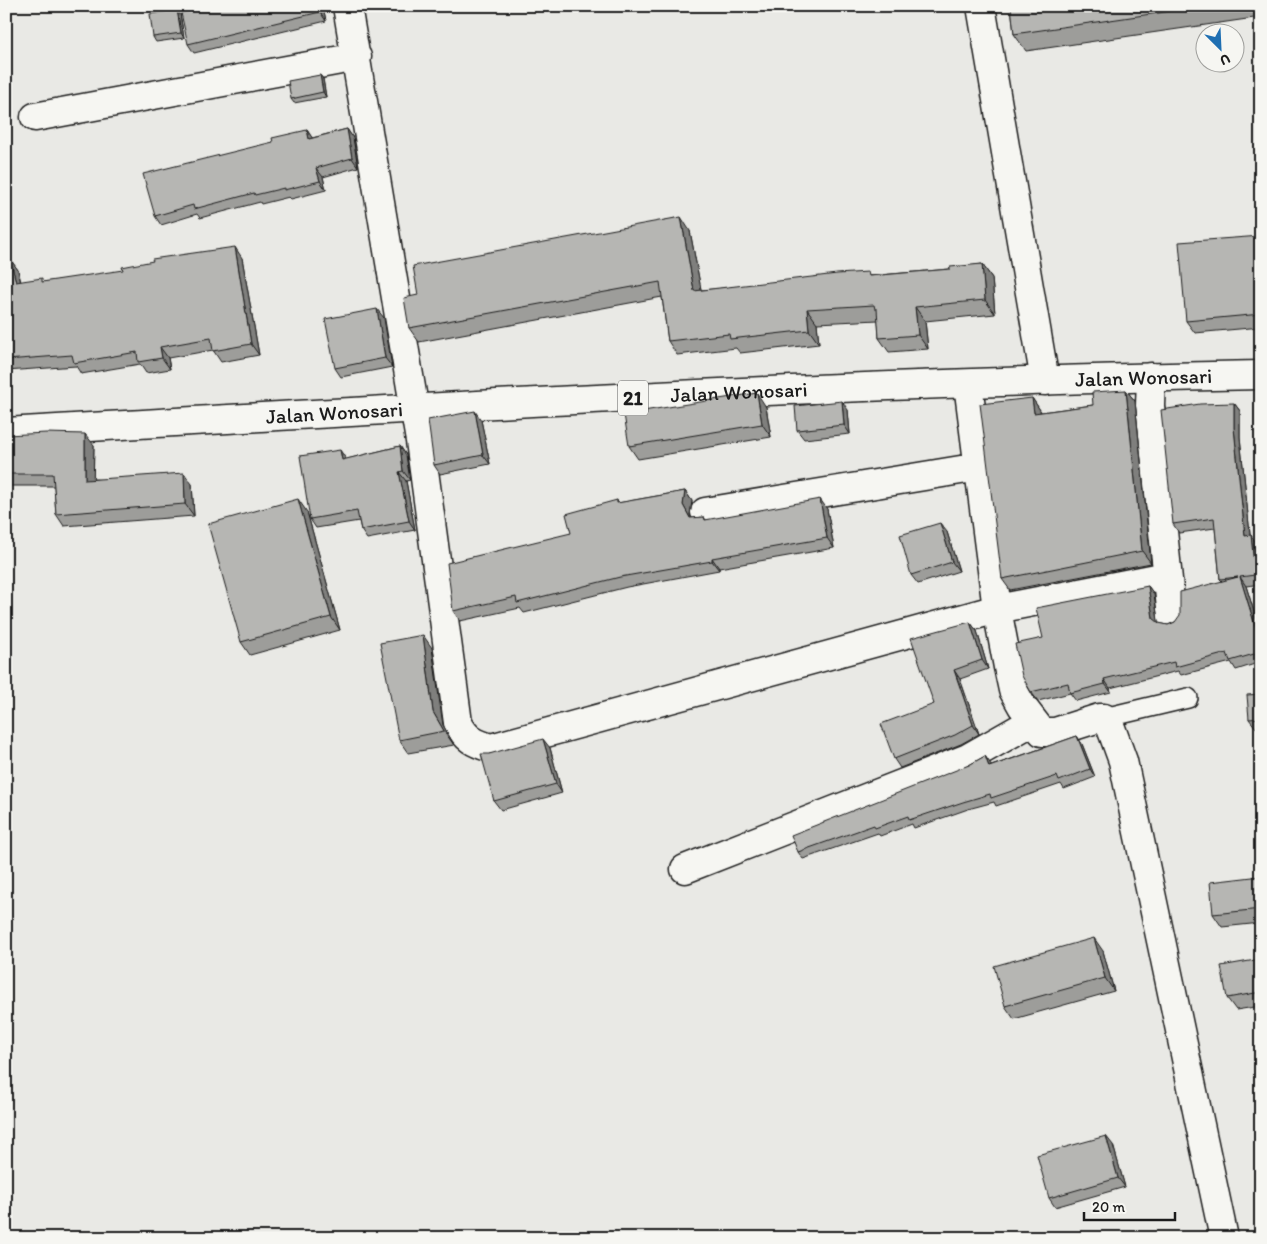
<svg xmlns="http://www.w3.org/2000/svg" width="1267" height="1244" font-family="Itim,sans-serif">
  <style>
    .lines { fill: none; stroke-linecap: round; stroke-linejoin: round }
    .lane-casing { stroke: #1c1c1c; stroke-width: 22 }
    .street-casing { stroke: #1c1c1c; stroke-width: 31 }
    .highway-casing { stroke: #1c1c1c; stroke-width: 31 }
    .lane { stroke: #f6f6f2; stroke-width: 19 }
    .street { stroke: #f6f6f2; stroke-width: 28 }
    .highway { stroke: #f6f6f2; stroke-width: 28 }
    .wall { fill: #9d9d9a; stroke: #1c1c1c }
    .shaded-wall { fill: #7f7f7d; stroke: #1c1c1c }
    .building { fill: #b6b6b3; stroke: #1c1c1c }
    .labels { text-anchor: middle; stroke-width: 5; stroke-linejoin: round; paint-order: stroke }
    .shield { fill: #f6f6f2; stroke: #5d5d5c; stroke-width: 1 }
    .shield-label { font-size: 20px; font-weight: bold; fill: #1c1c1c }
    .street-label { font-size: 21px; fill: #1c1c1c; stroke: #f6f6f2 }
  </style>
  <rect width="100%" height="100%" fill="#e9e9e5"/>
  <filter id="ink" filterUnits="userSpaceOnUse"><feTurbulence type="fractalNoise" baseFrequency=".02" numOctaves="2"/><feDisplacementMap in="SourceGraphic" scale="10" xChannelSelector="R" yChannelSelector="G"/><feConvolveMatrix kernelMatrix="1 2 1 2 8 2 1 2 1" color-interpolation-filters="sRGB"/></filter>
  <g filter="url(#ink)">
    <g class="lines">
      <!-- lane casing -->
      <g class="lane-casing">
        <path id="lane" d="M1104 718 1188 698"/>
      </g>
      <!-- street casing -->
      <g class="street-casing">
        <path id="street" d="M347 6 420 441 458 723C466 739 474 743 491 748L997 609 1167 576
          M981 6 1045 381
          M35 117 357 57
          M1151 377 1150 406 1172 618
          M968 384 997 609 1008 667 1013 690 1022 706 1042 732H1055L1099 718H1104L1111 728 1123 761 1224 1238
          M705 512 979 467
          M685 869 968 758 1033 721"/>
      </g>
      <!-- highway casing -->
      <g class="highway-casing">
        <g id="highway">
          <path id="s1" d="M6 432C424 407 842 383 1261 375"/>
        </g>
      </g>
      <!-- lane -->
      <use href="#lane" class="lane"/>
      <!-- street -->
      <use href="#street" class="street"/>
      <!-- highway -->
      <use href="#highway" class="highway"/>
    </g>
    <!-- wall -->
    <path class="wall" d="M215 6H323L326 21 194 53 188 44Z
      M1011 6H1261V17L1026 51 1014 34Z
      M180 14 184 38 156 42 153 37Z
      M320 75 323 79 326 97 294 103 291 99Z
      M347 129 353 138 358 167 323 177 326 190 291 199 289 197 261 204 260 202 200 218 197 214 161 225 155 216 273 142 307 130 312 138Z
      M690 231 701 290 950 269 982 264 992 278 995 314 925 321 928 349 889 352 879 338 878 320 817 323 819 344 740 353 736 348 677 355 668 341 662 297 419 342 409 328 418 295Z
      M1261 236V327L1195 333 1186 321Z
      M242 258 259 355 221 362 213 350 168 358 170 369 146 373 140 364 81 374 76 366 6 371V259H10L18 270 21 282H44Z
      M384 318 392 367 341 377 335 368Z
      M1126 390 1135 401 1151 563 1010 590 1002 579 1032 398 1040 410 1041 412 1093 405Z
      M1234 403 1240 411V437L1250 535 1257 544 1261 584 1246 586 1261 634V662L1236 670 1231 662 1181 675 1178 671 1110 688 1111 692 1076 701 1070 693 1038 701 1031 692 1043 638 1148 586 1154 594 1158 623 1168 625 1175 622 1222 581 1220 579 1215 528 1179 533 1173 524Z
      M766 407 771 437 638 459 629 446Z
      M848 410 850 434 804 439 797 430Z
      M481 420 490 464 440 474 434 465Z
      M6 435 94 445 93 479 192 484 194 516 64 526 56 514 54 486H9V487L6 488Z
      M400 446 406 455 410 480 406 481 415 530 367 539 361 530 359 521 316 528 310 519 347 459Z
      M685 491 692 501 690 515 691 518 704 517 706 520 827 509 834 548 719 568V570L627 587 524 613 520 608 460 621 453 611 571 533 617 500 618 503Z
      M307 512 340 630 250 655 241 642Z
      M947 532 959 571 918 584 911 575Z
      M970 622 977 631 988 669 960 679 979 734 961 744 900 768 894 759 934 704Z
      M432 648 443 725 454 745 408 753 399 740Z
      M1261 694V727L1256 728 1249 719Z
      M1077 736 1082 744 1095 777 1064 789 1061 784 996 806 994 802 968 809 914 828 912 824 880 836 878 833 803 859 798 852 969 765 985 756 991 766Z
      M550 748 562 793 501 810 494 801 489 754Z
      M1261 876V923L1222 927 1213 914Z
      M1103 951 1114 991 1014 1019 1005 1006Z
      M1261 959V1006L1236 1010 1227 998Z
      M1113 1145 1125 1187 1055 1207 1049 1198Z"/>
    <!-- shaded-wall -->
    <path class="shaded-wall" d="M318 6H323L326 21 320 12Z
      M177 10 180 14 184 38 181 33Z
      M320 75 323 79 326 97 323 92Z
      M347 129 353 138 358 167 352 158Z
      M307 130 313 139H309Z
      M316 168 323 177 326 190 320 181Z
      M681 217 690 231 704 305 694 291Z
      M235 247 242 258 259 355 251 344Z
      M10 259 18 270 23 293 16 282Z
      M982 264 992 278 995 314 985 300Z
      M915 307 925 321 928 349 918 335Z
      M377 309 384 318 392 367 385 358Z
      M807 309 817 323 819 344 809 330Z
      M160 347 168 358 170 369 162 358Z
      M1126 390 1135 401 1151 563 1142 551Z
      M757 393 766 407 771 437 762 424Z
      M1032 398 1040 410 1042 424 1034 413Z
      M842 401 848 410 850 434 844 425Z
      M1234 403 1240 411V437L1251 544 1245 536 1234 428Z
      M475 411 481 420 490 464 483 455Z
      M85 434 94 445 93 492 85 480Z
      M400 446 406 455 410 480 403 471Z
      M340 450 346 459 348 469 342 460Z
      M399 472 406 481 415 530 409 521Z
      M184 473 192 484 194 516 185 504Z
      M685 491 692 501 690 515 697 528 690 518 683 505Z
      M298 499 307 512 340 630 331 617Z
      M820 499 827 509 834 548 827 538Z
      M940 523 947 532 959 571 952 562Z
      M1251 535 1257 544 1261 584 1255 575Z
      M712 558 719 568V570L712 561Z
      M1240 577 1246 586 1261 634V645Z
      M1148 586 1154 594 1159 627 1153 618Z
      M970 622 977 631 988 669 982 660Z
      M423 635 432 648 443 725 454 745 444 731 433 712Z
      M954 670 960 679 979 734 973 725Z
      M1104 679 1110 688 1111 692 1105 684Z
      M1077 736 1082 744 1095 777 1090 769Z
      M543 739 550 748 562 793 556 784Z
      M985 756 990 763 994 774 989 767Z
      M1094 938 1103 951 1114 991 1105 978Z
      M1106 1136 1113 1145 1125 1187 1118 1178Z"/>
    <!-- building -->
    <path class="building" d="M215 6H318L320 12 188 44 181 13Z
      M1011 6H1206L1014 34Z
      M177 10 181 33 153 37 150 14Z
      M320 75 323 92 291 99 288 81Z
      M347 129 352 158 316 168 320 181 284 190V188L255 195 254 193 194 209 193 205 155 216 143 174 273 142 272 138 307 130 309 139Z
      M681 217 694 291 837 274 868 272 869 276 950 269V267L982 264 985 300 915 307 918 335 879 338 877 309H875L874 305 807 309 809 330 730 339 729 334 668 341 660 282 409 328 404 298 418 295 413 266Z
      M1261 236V314L1186 321 1179 242Z
      M235 247 251 344 213 351 211 338 160 347 162 358 138 362 137 352 74 363 72 355 6 360V259H10L16 282 42 278V282L123 270 122 267 153 261 152 259Z
      M377 309 385 358 335 368 325 319Z
      M1126 390 1142 551 1002 579 980 404 1032 398 1034 413 1093 405 1092 392Z
      M757 393 762 424 629 446 624 414Z
      M842 401 844 425 797 430 795 406Z
      M1234 403V428L1245 536 1251 535 1255 575 1240 577 1261 645V652L1230 661 1227 653 1175 667 1174 662 1104 679 1105 684 1070 693 1068 683 1031 692 1022 676 1015 644 1043 638 1036 608 1148 586 1153 618 1159 623 1168 625 1175 622 1180 615V592L1238 577 1220 579 1214 518 1173 524 1161 410 1200 404Z
      M475 411 483 455 434 465 428 420Z
      M46 433 85 434V480L184 473 185 504 56 514 53 474H6V435Z
      M400 446 403 471 399 472 409 521 361 530 357 511 310 519 300 456 340 450 342 460Z
      M685 491 683 505 690 518 704 517 705 520 820 499 827 538 712 558V561L620 577 517 603 516 597 453 611 447 563 571 533 566 514 617 500V503Z
      M298 499 331 617 241 642 208 524Z
      M940 523 952 562 911 575 900 535Z
      M970 622 982 660 954 670 973 725 955 735 894 759 881 724 934 704 911 638Z
      M423 635 433 712 444 731 399 740 380 643Z
      M1261 694V718L1249 719 1247 695Z
      M1077 736 1090 769 1059 781 1057 776 991 798 990 794 963 802 909 820 908 816 875 828 874 825 798 852 791 835 969 765 985 756 989 767Z
      M543 739 556 784 494 801 481 754H489Z
      M1261 876V909L1213 914 1210 882Z
      M1094 938 1105 978 1005 1006 994 966Z
      M1261 959V992L1227 998 1221 966Z
      M1261 1130V1158L1256 1131Z
      M1106 1136 1118 1178 1049 1198 1037 1155Z"/>
  </g>
  <g class="labels">
    <!-- shield labels -->
    <rect class="shield" x="618" y="380.5" width="30" height="35" rx="4"/>
    <g class="shield-label">
      <text x="633" y="405">21</text>
    </g>
    <!-- street labels -->
    <g class="street-label">
      <text dy="7" stroke="none"><textPath href="#s1" startOffset="1139">Jalan Wonosari</textPath></text>
      <text dy="7" stroke="none"><textPath href="#s1" startOffset="734">Jalan Wonosari</textPath></text>
      <text dy="7" stroke="none"><textPath href="#s1" startOffset="329">Jalan Wonosari</textPath></text>
    </g>
  </g>
  <!-- margin -->
  <rect width="1267" height="1244" fill="none" stroke="#f6f6f2" stroke-width="25"/>
  <rect x="12" y="12" width="1242" height="1219" fill="none" stroke="#1c1c1c" stroke-width="2" filter="url(#ink)"/>
  <!-- north arrow -->
  <g transform="translate(1220 48) rotate(156)"><circle r="24" fill="#f6f6f2" stroke="#9f9f9c"/>
  <path d="M0-4L9 19L0 12L-9 19Z" fill="#1f6fb2"/>
  <text y="-8" font-size="14" font-weight="bold" text-anchor="middle" fill="#1c1c1c">U</text>
  </g>
  <!-- scale -->
  <path d="M1084 1212v8h91v-8" fill="none" stroke="#1c1c1c" stroke-width="2.5"/>
  <text x="1092" y="1212" font-size="15" fill="#1c1c1c" stroke="#f6f6f2" stroke-width="4" paint-order="stroke">20 m</text>
</svg>
